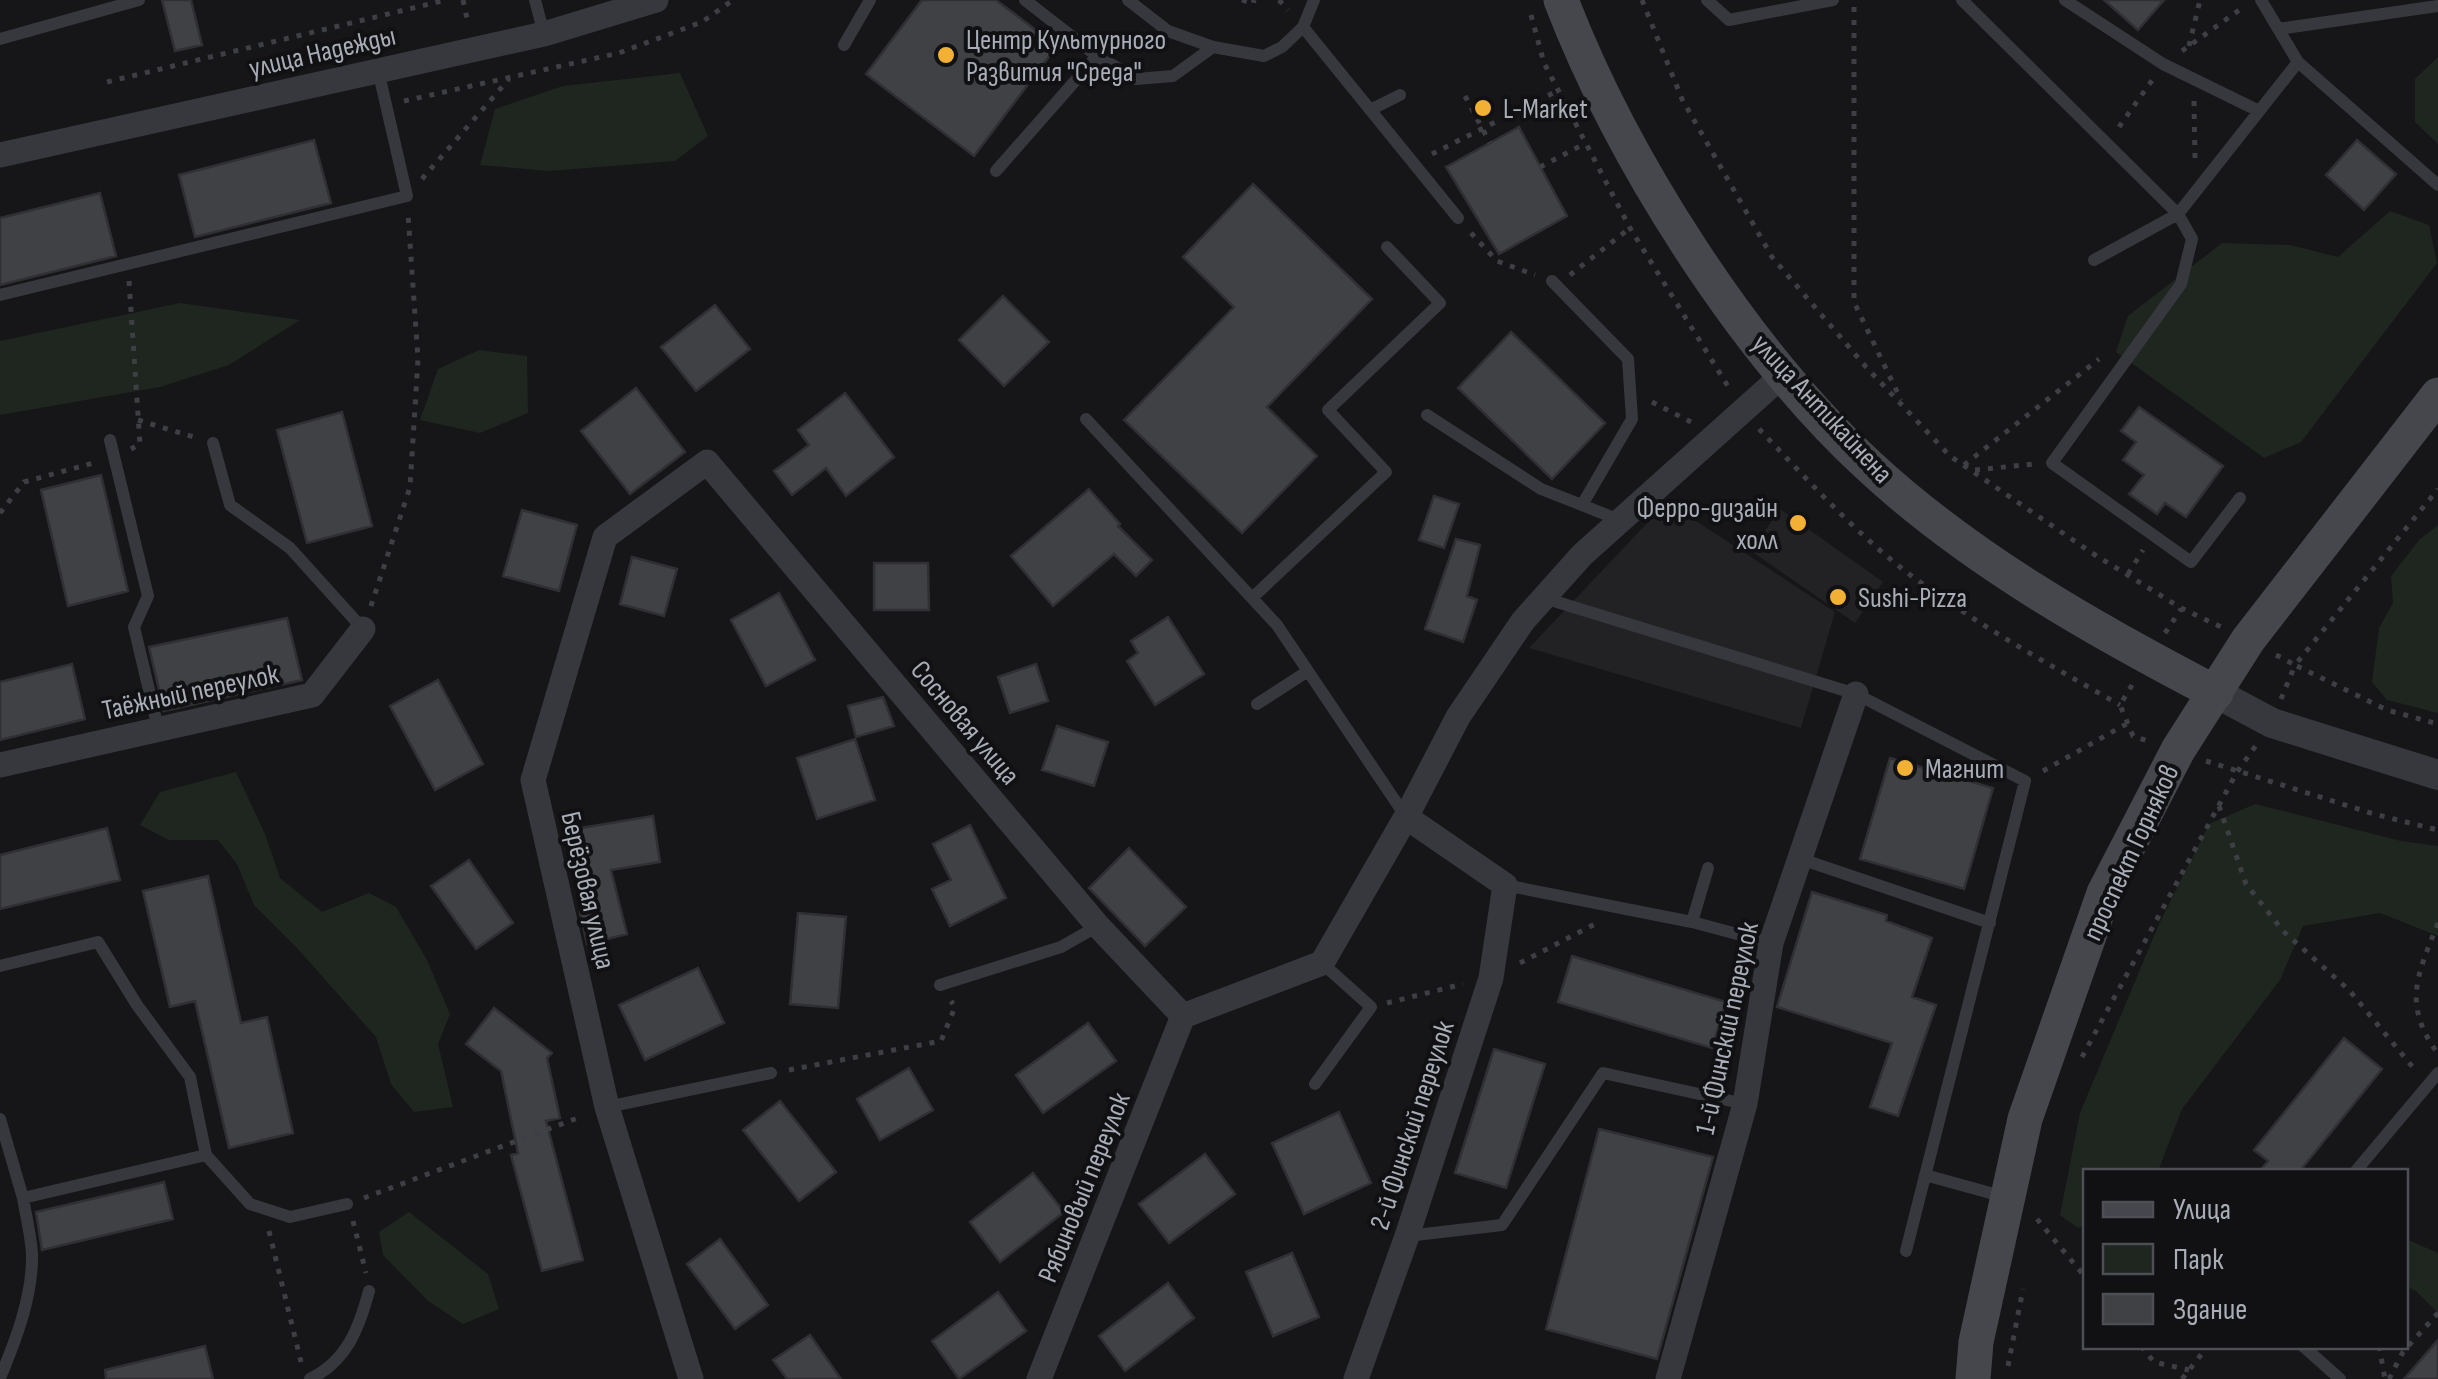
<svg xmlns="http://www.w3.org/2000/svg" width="2438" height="1379" font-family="'Sofia Sans Condensed',sans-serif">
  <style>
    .built { fill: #222225 }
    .green { fill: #1e261f }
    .building { fill: #404145; stroke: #303034; stroke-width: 2.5 }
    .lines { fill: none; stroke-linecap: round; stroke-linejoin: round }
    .path { stroke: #3d3f44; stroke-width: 5; stroke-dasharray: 5 8; stroke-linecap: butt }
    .service { stroke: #37383d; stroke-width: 12 }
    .minor { stroke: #37383d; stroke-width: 25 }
    .tertiary { stroke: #37383d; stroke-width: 30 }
    .secondary { stroke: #45474d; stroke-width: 35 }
    .poi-dot { fill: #f2b134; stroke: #111113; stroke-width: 4 }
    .labels { text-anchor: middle; stroke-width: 8; stroke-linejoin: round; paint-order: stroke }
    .poi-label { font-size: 28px; fill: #a8adb8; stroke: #111113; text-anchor: start }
    .street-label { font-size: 28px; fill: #a8adb8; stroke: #111113 }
  </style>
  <rect width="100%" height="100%" fill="#161618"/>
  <!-- built -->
  <path class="built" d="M1667 502 1835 612 1801 728 1529 648Z
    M1780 509 1883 582 1855 623 1751 551Z"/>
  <!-- green -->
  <path class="green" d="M2438 57V144L2415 122V79Z
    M680 73 708 136 675 161 549 171 480 165 495 109 563 86Z
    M2390 211 2429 225 2437 263 2301 442 2264 458 2116 352 2128 316 2222 243 2290 245 2338 257Z
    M180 303 300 320 229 365 160 387 0 415V341Z
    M479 350 527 356 528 413 480 433 420 420 438 369Z
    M2438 525V713L2387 700 2372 682 2379 628 2393 603 2391 576 2419 540Z
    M236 772 265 834 280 878 322 912 369 893 396 907 427 960 450 1014 438 1044 453 1107 414 1112 391 1084 376 1037 297 948 254 905 237 864 218 840H169L140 825 160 792Z
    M2255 804 2401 841 2438 846V936L2380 913 2303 926 2280 980 2182 1109 2158 1171 2086 1172 2085 1226 2078 1228 2060 1215 2080 1113 2159 924 2209 824Z
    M409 1212 488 1274 499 1309 463 1324 428 1301 383 1255 379 1232Z
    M2406 1239 2438 1253V1313L2416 1291 2406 1286Z"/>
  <!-- building -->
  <path class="building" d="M162 0H191L202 45 175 51Z
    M922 0H996L1057 46 974 156 866 74Z
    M2104 0H2164L2138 30Z
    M1519 127 1567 216 1499 254 1446 167Z
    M314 140 331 203 195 237 179 175Z
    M2357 140 2396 174 2364 210 2326 175Z
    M1253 184 1372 299 1267 407 1317 456 1242 533 1124 420 1234 307 1183 257Z
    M100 193 116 256 0 285V218Z
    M1003 296 1049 342 1004 386 959 340Z
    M715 305 750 349 696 391 661 347Z
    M1511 332 1605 423 1552 479 1458 388Z
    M636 388 685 452 630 494 581 431Z
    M845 393 894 457 846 496 826 468 792 495 774 471 809 445 798 430Z
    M2139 407 2223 466 2186 517 2165 503 2157 514 2129 494 2144 475 2123 460 2136 442 2121 431Z
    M342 412 372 526 307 543 277 430Z
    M101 475 128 591 68 606 41 490Z
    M1089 489 1120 524 1118 526 1152 560 1136 576 1114 554 1053 606 1011 556Z
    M1434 496 1459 504 1444 548 1419 540Z
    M522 510 577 525 559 591 503 576Z
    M1456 539 1480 545 1467 596 1477 600 1463 642 1425 629Z
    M632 557 677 569 664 616 620 604Z
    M874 563H928L929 610H874Z
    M779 593 815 660 766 686 731 620Z
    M1168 617 1204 674 1155 705 1127 661 1138 653 1131 641Z
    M287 618 302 680 164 711 149 647Z
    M72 664 85 719 0 740V682Z
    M1036 664 1048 701 1010 713 998 677Z
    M438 680 483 764 435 790 390 706Z
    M883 697 894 726 856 737 848 706Z
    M1057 726 1108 742 1094 786 1042 770Z
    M855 739 875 800 817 819 797 758Z
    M1890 758 1993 788 1964 889 1860 859Z
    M653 816 660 862 611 870 627 934 587 944 580 912 594 909 581 828Z
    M970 825 1006 898 950 926 932 889 951 880 933 844Z
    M107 828 120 880 0 909V855Z
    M1129 848 1186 907 1145 946 1089 888Z
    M469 860 513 923 476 949 431 886Z
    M208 876 241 1023 267 1017 293 1133 229 1148 195 1001 170 1007 143 891Z
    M1812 892 1887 915 1886 921 1932 938 1912 997 1936 1005 1898 1116 1870 1107 1892 1043 1777 1007Z
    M798 913 846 917 838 1008 790 1004Z
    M1572 956 1726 1002 1712 1048 1558 1002Z
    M698 968 724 1023 645 1060 619 1005Z
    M494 1008 552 1053 547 1058 560 1118 546 1121 583 1260 542 1271 511 1155 518 1153 501 1071 466 1044Z
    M1088 1023 1116 1061 1043 1113 1016 1075Z
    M2344 1038 2382 1069 2299 1172H2259L2268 1161 2254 1150Z
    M1494 1049 1545 1064 1506 1188 1455 1173Z
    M909 1068 933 1110 880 1140 857 1099Z
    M780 1101 836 1172 799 1201 743 1130Z
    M1339 1112 1371 1183 1304 1214 1272 1143Z
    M1599 1129 1713 1157 1657 1359 1546 1329Z
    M1205 1154 1235 1194 1169 1243 1139 1204Z
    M1033 1173 1064 1212 1000 1262 970 1222Z
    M164 1182 173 1219 42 1250 36 1212Z
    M720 1239 768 1305 735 1329 687 1264Z
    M1292 1253 1319 1317 1273 1336 1246 1272Z
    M1168 1283 1194 1318 1125 1371 1099 1336Z
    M998 1292 1026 1331 959 1379 932 1341Z
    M810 1335 841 1379H787L773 1360Z
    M2438 1340V1379H2404Z
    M205 1346 213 1379H106L105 1370Z"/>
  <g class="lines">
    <!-- path -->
    <path class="path" d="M463 0 468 23
      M1242 0 1253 4 1254 0
      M1279 0 1288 10
      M1642 0 1682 99 1772 257 1866 367 1950 456 2092 553 2181 608 2221 627
      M1854 7V302L1901 400
      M1531 15 1544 63 1630 228 1729 388
      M2189 46 2200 0
      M2182 51 2242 8
      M107 82 446 0
      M1465 96 1490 143
      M404 101 619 53 702 22 733 0
      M2194 101 2195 160
      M2119 127 2153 79
      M1432 154 1559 90
      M1540 167 1586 143
      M422 179 509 79
      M1471 233 1497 261 1535 275
      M1570 275 1630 228
      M129 281 140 444 131 449
      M1652 402 1691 422
      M138 420 197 438
      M1759 429C1807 479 1854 532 1909 574 1976 624 2048 664 2120 705
      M1964 465 2099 359
      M1975 470 2034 464
      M0 513 24 482 97 462
      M2128 574 2143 550
      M371 606 410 487 418 359 408 214
      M2165 633 2181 609
      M2276 655 2295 665 2438 489
      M2132 685 2120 705 2133 736 2148 741
      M2281 699 2295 665 2387 710 2438 724
      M2206 761 2374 814 2438 830
      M2043 771 2128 723
      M2219 806 2246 884 2283 931 2349 990 2416 1071
      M2438 923C2417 976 2402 1004 2438 1054
      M1520 963 1595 924
      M1387 1003 1463 984
      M2082 1057 2237 772 2257 744
      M789 1070 941 1041 955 1007 951 1001
      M364 1198 583 1116
      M2037 1219 2086 1278
      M353 1221 366 1273
      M269 1231 301 1362
      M2141 1346 2154 1362 2189 1370
      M2379 1346 2385 1379
      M2008 1366 2023 1289
      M2182 1379 2208 1346
      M2389 1379 2403 1352 2438 1313"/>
    <!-- service -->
    <path class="service" d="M535 0 544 34
      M1025 0 1097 56
      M1128 0 1168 31 1213 47 1264 56 1282 47 1303 27 1314 0
      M1707 0 1729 20 1833 0
      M1962 0 2178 214 2192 239 2181 284 2052 463 2191 562 2240 498
      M2065 0 2163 64 2257 110
      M2261 0 2298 62 2438 185
      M1303 27 1458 218
      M2278 29 2438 6
      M0 39 139 0
      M844 45 870 0
      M1370 110 1400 95
      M996 171 1097 56 1136 79 1173 76 1213 47
      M2094 260 2178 214 2298 62
      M1552 281 1628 359 1632 419 1582 505 1619 520
      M0 295 407 196 378 70
      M1427 415 1541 489 1582 505
      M1086 419 1277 625 1406 817
      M110 440 148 596 134 627 158 728
      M213 443 230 505 290 548 363 629
      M1252 598 1386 472 1328 410 1440 303 1387 247
      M1544 598 1856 694 2025 781 1906 1251
      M1257 704 1308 671
      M1798 858 1990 923
      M1505 885 1692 922 1771 943
      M1692 922 1708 868
      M0 966 98 942 137 1005 190 1077 206 1155 23 1198 0 1119
      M940 985 1061 947 1098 926
      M1315 1084 1371 1007 1322 963
      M607 1107 771 1073
      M206 1155 250 1204 290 1217 347 1204
      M2355 1172 2438 1073
      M1925 1175 2005 1197
      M1407 1236 1502 1225 1603 1073 1745 1104
      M2303 1346 2340 1379
      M0 1378C16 1340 33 1295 32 1254 31 1236 26 1216 23 1198
      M310 1379C347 1361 359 1328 369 1291"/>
    <!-- minor -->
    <path class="minor" d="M0 155 544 34 656 0
      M0 765 312 695 363 629
      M1183 1016 1322 963 1406 817 1458 717 1523 621 1582 555 1784 374
      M691 1379 607 1107 533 780 605 537 707 462 1098 926 1183 1016
      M1039 1379 1183 1016
      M1356 1379 1407 1236 1491 978 1505 885 1406 817
      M1668 1379 1745 1104 1771 943 1856 694"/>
    <!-- tertiary -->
    <path class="tertiary" d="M2216 693 2272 723 2438 775"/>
    <!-- secondary -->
    <path class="secondary" d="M1561 0C1622 159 1743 349 1868 465 1969 559 2095 630 2216 693
      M1973 1379 1976 1342 2025 1119 2104 893 2178 750 2248 640 2438 395"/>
  </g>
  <!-- markers -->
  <g class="poi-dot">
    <circle cx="946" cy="55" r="10"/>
    <circle cx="1483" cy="108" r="10"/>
    <circle cx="1798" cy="523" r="10"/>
    <circle cx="1838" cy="597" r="10"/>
    <circle cx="1905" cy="768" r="10"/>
  </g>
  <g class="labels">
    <!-- poi labels -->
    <g class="poi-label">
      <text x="966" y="49">Центр Культурного<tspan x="966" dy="32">Развития "Среда"</tspan></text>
      <text x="1503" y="118">L-Market</text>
      <text x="1778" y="517" text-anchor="end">Ферро-дизайн<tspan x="1778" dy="32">холл</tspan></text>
      <text x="1858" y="607">Sushi-Pizza</text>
      <text x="1925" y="778">Магнит</text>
    </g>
    <!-- street labels -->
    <g class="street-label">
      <text transform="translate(322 51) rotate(-13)" y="10">улица Надежды</text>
      <text transform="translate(1823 408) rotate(47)" y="10">улица Антикайнена</text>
      <text transform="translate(190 691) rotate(-12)" y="10">Таёжный переулок</text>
      <text transform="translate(966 722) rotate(50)" y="10">Сосновая улица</text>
      <text transform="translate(2130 852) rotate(-65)" y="10">проспект Горняков</text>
      <text transform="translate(589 890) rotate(77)" y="10">Берёзовая улица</text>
      <text transform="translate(1726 1028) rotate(-78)" y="10">1-й Финский переулок</text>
      <text transform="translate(1411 1125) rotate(-72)" y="10">2-й Финский переулок</text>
      <text transform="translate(1083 1187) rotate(-68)" y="10">Рябиновый переулок</text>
    </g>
  </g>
  <!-- legend -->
  <rect x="2083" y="1169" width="325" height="180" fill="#111113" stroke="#4d4f55" stroke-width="2.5"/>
  <rect x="2103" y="1202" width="50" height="15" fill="#45474d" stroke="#4d4f55" stroke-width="2.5"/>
  <text x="2173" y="1219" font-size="30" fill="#a8adb8">Улица</text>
  <rect x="2103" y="1244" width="50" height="30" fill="#1e261f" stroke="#4d4f55" stroke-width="2.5"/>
  <text x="2173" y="1269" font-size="30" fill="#a8adb8">Парк</text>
  <rect x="2103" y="1294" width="50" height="30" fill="#404145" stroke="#4d4f55" stroke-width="2.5"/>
  <text x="2173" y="1319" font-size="30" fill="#a8adb8">Здание</text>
</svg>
